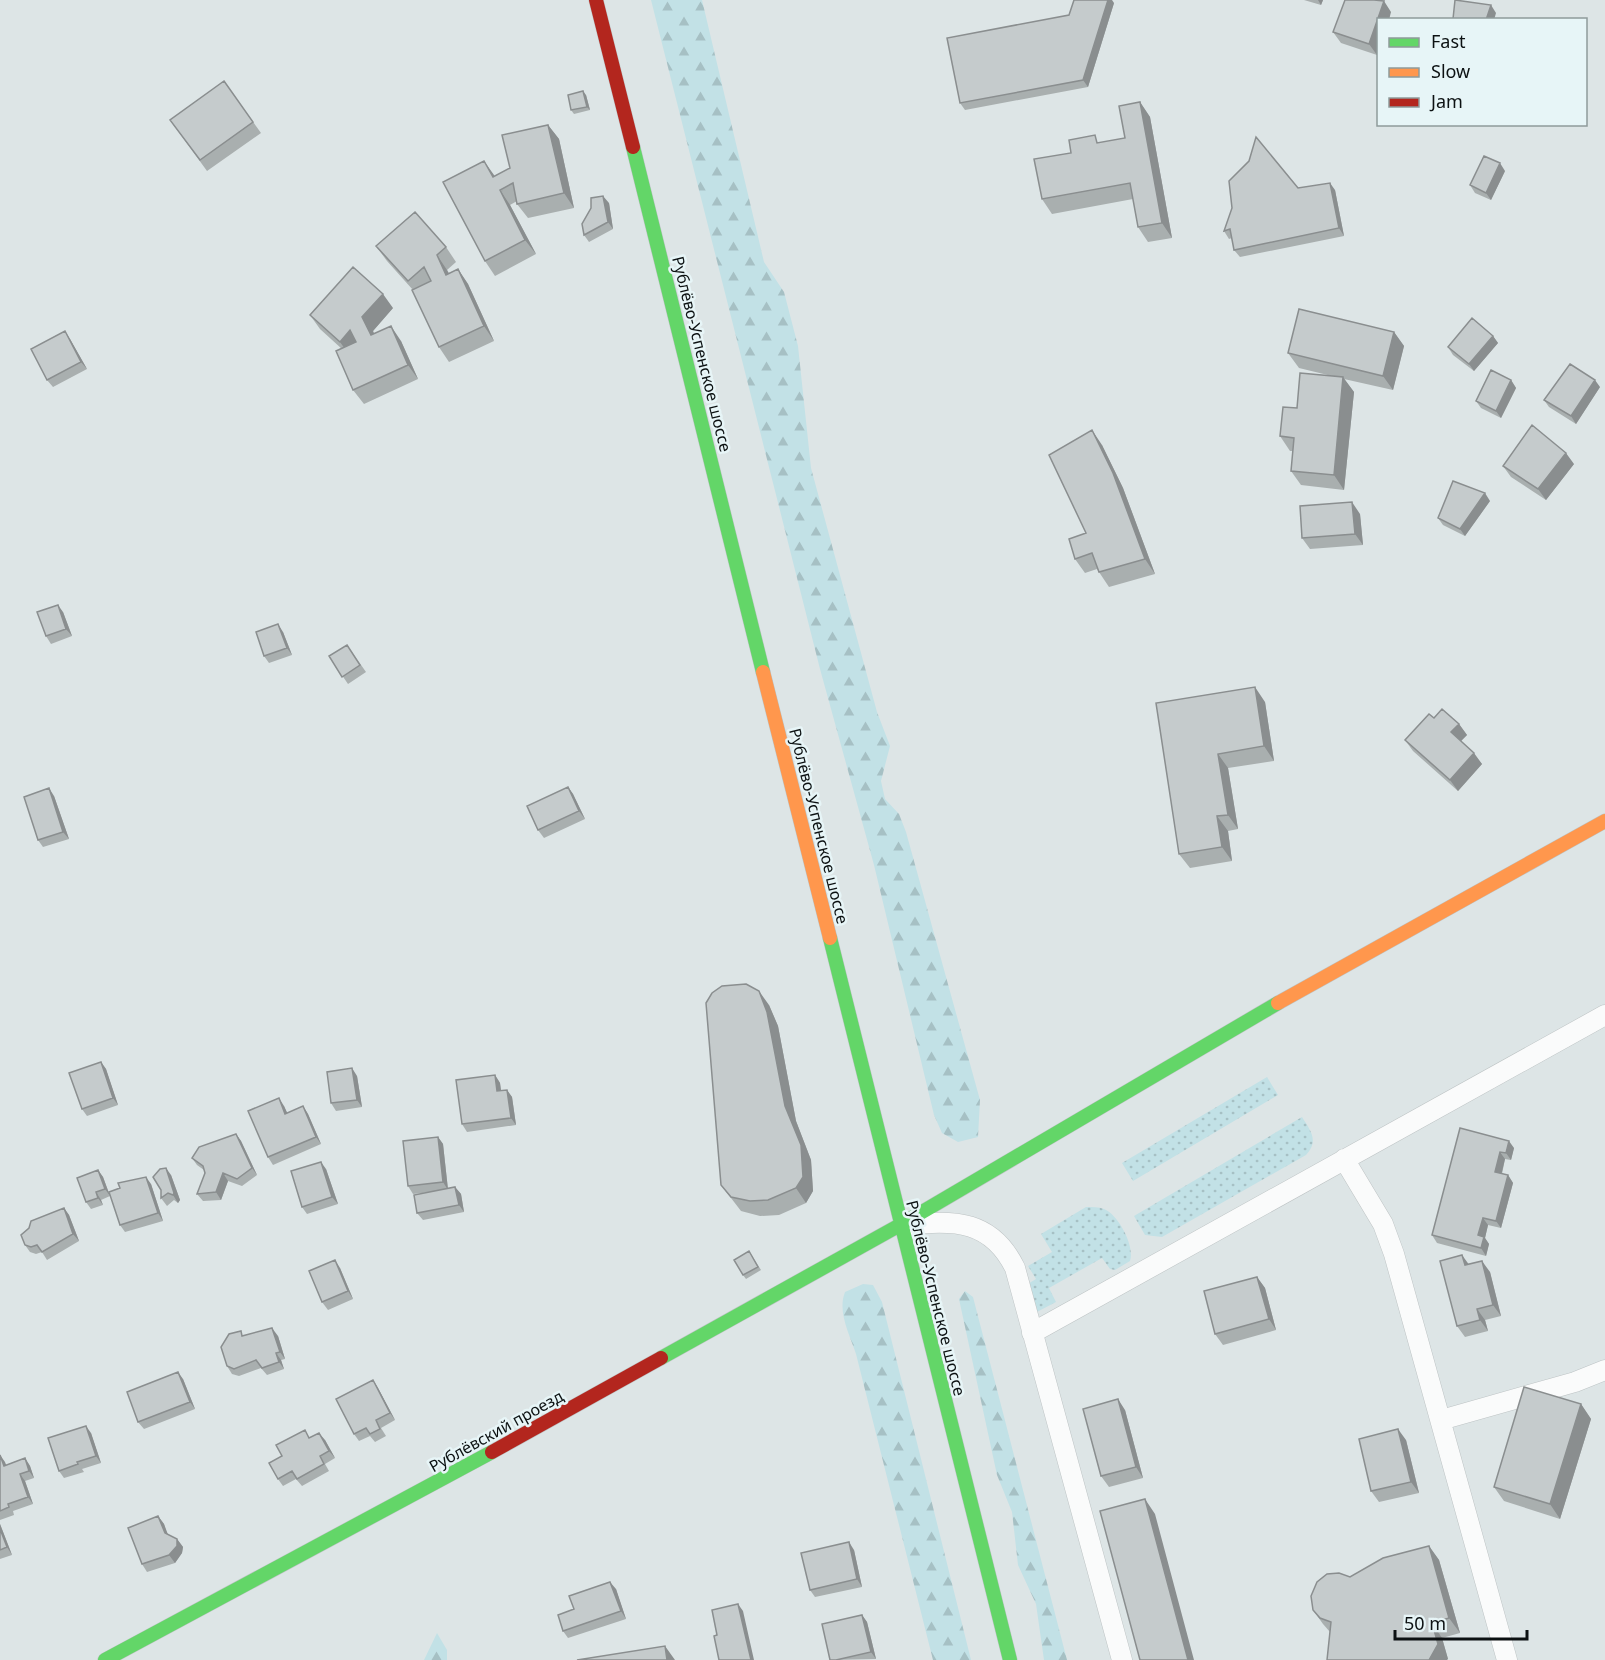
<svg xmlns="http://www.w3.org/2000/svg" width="1605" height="1660" font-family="'Noto Sans',sans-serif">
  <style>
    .grass { fill: url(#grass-dots) }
    .forest { fill: url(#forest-firs) }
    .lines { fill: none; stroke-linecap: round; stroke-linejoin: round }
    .street-casing { stroke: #bdc3c4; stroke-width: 21 }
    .fast-casing { stroke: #bdc3c4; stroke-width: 15 }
    .slow-casing { stroke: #bdc3c4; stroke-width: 15 }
    .jam-casing { stroke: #bdc3c4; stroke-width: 15 }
    .street { stroke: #fafbfb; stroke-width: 20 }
    .fast { stroke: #63d668; stroke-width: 14 }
    .slow { stroke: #ff974d; stroke-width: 14 }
    .jam { stroke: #b3261e; stroke-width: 14 }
    .wall { fill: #a9afaf }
    .shaded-wall { fill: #8a8e8f }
    .building { fill: #c5cbcc; stroke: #8a8e8f; stroke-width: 1.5 }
    .labels { text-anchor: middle; stroke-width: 5; stroke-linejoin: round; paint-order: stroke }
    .street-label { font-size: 16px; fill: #0c1112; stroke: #e7f5f7 }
  </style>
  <defs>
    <pattern id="grass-dots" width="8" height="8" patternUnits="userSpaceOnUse" patternTransform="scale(1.5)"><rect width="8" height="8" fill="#c2e1e6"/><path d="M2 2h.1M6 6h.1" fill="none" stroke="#a6c0c4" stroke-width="1.8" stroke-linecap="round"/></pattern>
    <pattern id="forest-firs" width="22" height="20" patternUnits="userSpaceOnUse" patternTransform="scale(1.5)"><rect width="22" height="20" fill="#c2e1e6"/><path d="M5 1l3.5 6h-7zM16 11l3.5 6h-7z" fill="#a6c0c4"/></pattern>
  </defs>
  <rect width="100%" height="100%" fill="#dde5e6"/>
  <!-- grass -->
  <path class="grass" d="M1267 1077 1278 1095 1133 1181 1122 1163Z
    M1302 1117C1311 1131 1319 1141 1306 1155L1162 1237 1145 1235 1134 1216Z
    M1086 1207C1092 1207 1099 1207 1104 1209 1119 1215 1135 1247 1130 1261L1115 1270 1110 1269 1102 1258 1049 1288 1056 1302 1035 1313 1026 1285 1036 1279 1028 1266 1052 1252 1041 1234Z"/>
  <!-- forest -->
  <path class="forest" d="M651 0H702L764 262 784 292 798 346 811 468 877 712 890 746 881 781 885 799 899 814 906 832 980 1100 978 1137 958 1142 942 1133 934 1115 874 865 820 669Z
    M863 1284 873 1285 882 1302 971 1660H933L856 1354C850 1335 837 1312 845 1292Z
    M965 1291 973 1297 1067 1660H1044L1036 1604 1018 1565 1012 1512 997 1475 959 1299Z
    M437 1633 447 1650V1660H424Z"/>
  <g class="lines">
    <!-- street casing -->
    <g class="street-casing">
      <path id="street" d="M1344 1159 1383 1224 1394 1254 1507 1660
        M907 1225C955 1219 992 1221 1015 1268L1122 1660
        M1032 1333 1605 1015
        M1441 1420 1575 1382 1605 1370"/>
    </g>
    <!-- fast casing -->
    <g class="fast-casing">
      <path id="fast" d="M633 147 763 672
        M830 938 1010 1660
        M661 1358 900 1225 1278 1003
        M105 1660 492 1452"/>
    </g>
    <!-- slow casing -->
    <g class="slow-casing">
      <path id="slow" d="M763 672 830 938
        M1278 1003 1605 821"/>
    </g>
    <!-- jam casing -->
    <g class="jam-casing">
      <path id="jam" d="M596 0 633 147
        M492 1452 661 1358"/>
    </g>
    <!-- street -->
    <use href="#street" class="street"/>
    <!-- fast -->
    <use href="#fast" class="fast"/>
    <!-- slow -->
    <use href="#slow" class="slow"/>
    <!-- jam -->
    <use href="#jam" class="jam"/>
  </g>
  <!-- wall -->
  <path class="wall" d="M1304 0H1323L1321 5Z
    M1114 3 1088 87 965 110 960 103 1069 15Z
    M1391 12 1378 20V50L1377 55 1341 43 1333 32Z
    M224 81 261 133 207 171 170 120Z
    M586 95 590 110 574 114 571 110Z
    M1140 102 1150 117 1172 238 1148 242 1138 227 1133 199 1052 214 1042 199 1071 153 1101 143 1125 138Z
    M548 125 559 139 574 208 528 218 517 204V201L510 205 536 254 495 276 485 261 495 176 510 168Z
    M1505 171 1491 200 1475 193 1470 185Z
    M1298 188 1335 190 1344 236 1240 257 1234 250 1232 238 1229 239 1224 231Z
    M609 203 613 229 589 242 584 235Z
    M376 246 446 247 456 262 447 270 449 273 458 269 468 284 494 341 449 362 439 347 413 290 387 261Z
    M393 308 373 331 374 334 401 341 418 379 364 404 353 390 342 349 320 329 310 315Z
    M1394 332 1404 346 1393 390 1344 379 1354 392 1344 490 1301 485 1291 471 1293 451H1290L1280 436 1297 408 1336 377 1299 368 1288 353Z
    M1493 336 1498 343 1474 371 1453 355 1448 347Z
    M70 339 87 369 53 387 47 380Z
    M1511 380 1516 388 1501 418 1481 408 1476 401Z
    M1600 387 1576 424 1549 407 1544 400Z
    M1102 445 1123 488 1155 574 1109 587 1097 569 1085 573 1075 559 1086 533Z
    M1574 464 1546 500 1511 477 1503 466Z
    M1490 501 1465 536 1443 525 1438 518Z
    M1360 514 1363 545 1310 549 1302 538Z
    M63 612 72 636 51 644 46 636Z
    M283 632 292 655 269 663 264 656Z
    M347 645 366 672 348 684 329 656Z
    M1265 702 1274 761 1228 768 1238 829 1228 831 1232 861 1190 868 1179 854 1156 703Z
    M1434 718 1459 724 1467 735 1461 741 1482 764 1458 791 1413 751 1405 740Z
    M568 787 573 794 585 819 544 838 538 830Z
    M54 796 69 839 43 847 38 840Z
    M769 1005 778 1026 796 1121 811 1160 813 1191 806 1203 779 1215 760 1216 741 1211 721 1185Z
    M101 1062 106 1069 118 1105 87 1116 82 1109Z
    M495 1075 500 1083 501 1091 507 1090 512 1097 516 1125 467 1132 462 1124Z
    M357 1076 362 1107 336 1111 331 1103Z
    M284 1106 287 1113 303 1106 308 1114 321 1144 273 1165 268 1157Z
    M1460 1128 1514 1148 1511 1160 1505 1159 1502 1174 1508 1175 1513 1183 1501 1228 1488 1225 1485 1238 1489 1244 1486 1256 1437 1243 1432 1235Z
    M236 1134 241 1141 257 1175 242 1186 228 1181 221 1200 203 1201 197 1194 205 1173 204 1170 197 1165 192 1158Z
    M438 1137 443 1144 448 1189 455 1187 461 1194 464 1212 423 1220 417 1213 432 1192 413 1194 408 1186Z
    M326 1169 338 1204 307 1214 302 1207Z
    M98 1170 103 1177 110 1196 101 1200 103 1205 91 1209 86 1202Z
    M171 1175 180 1200 178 1203 174 1200 167 1206 161 1198Z
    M151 1184 163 1221 125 1232 120 1225Z
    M64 1208 69 1215 79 1241 47 1260 42 1252 36 1254 30 1252 25 1245Z
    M749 1251 761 1270 746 1279 743 1275Z
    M1469 1264 1490 1272 1501 1316 1485 1320 1488 1331 1465 1337 1457 1326Z
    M340 1268 353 1299 328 1310 322 1302Z
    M1257 1277 1265 1288 1276 1330 1223 1345 1215 1334Z
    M244 1336H278L285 1359 281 1360 284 1369 267 1375 261 1368 239 1376 232 1374 227 1366Z
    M183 1379 195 1409 144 1429 138 1422Z
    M373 1380 378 1388 395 1420 381 1428 386 1436 375 1442 370 1436 359 1441 354 1434Z
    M1581 1404 1591 1419 1560 1519 1504 1501 1494 1487Z
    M1125 1410 1143 1478 1109 1487 1101 1476Z
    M91 1433 101 1463 82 1469 84 1472 64 1478 59 1471Z
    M310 1437 325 1440 335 1458 325 1464 329 1471 302 1486 296 1479 283 1486 278 1479 282 1456Z
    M1406 1440 1419 1493 1379 1502 1371 1491Z
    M0 1455 6 1465 25 1458 30 1466 34 1478 25 1481 33 1504 13 1511 14 1515 0 1520Z
    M158 1516 164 1524 167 1534 177 1539 183 1547 182 1553 175 1563 147 1572 142 1564Z
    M0 1524 12 1555 0 1559Z
    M1429 1546 1439 1560 1460 1633 1442 1638 1448 1659 1330 1632 1323 1624 1313 1610 1350 1577Z
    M854 1550 862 1587 815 1597 810 1590Z
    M616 1589 626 1619 568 1638 563 1631 574 1609Z
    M862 1615 867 1622 876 1659 830 1660Z"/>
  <!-- shaded-wall -->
  <path class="shaded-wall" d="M1108 0H1112L1114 3 1088 87 1083 80Z
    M1318 0H1323L1321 5Z
    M1384 1 1391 12 1389 20H1378V50L1377 55 1369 44Z
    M1491 5 1496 13 1494 20H1486Z
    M583 91 586 95 590 110 587 107Z
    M1140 102 1150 117 1172 238 1162 223Z
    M548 125 559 139 574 208 564 193Z
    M484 161 494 175 503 192 493 177Z
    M1500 163 1505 171 1491 200 1486 193Z
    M1330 183 1335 190 1344 236 1339 228Z
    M500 190 510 205 536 254 525 240Z
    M603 196 609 203 613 229 608 222Z
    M437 255 447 270 456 289 446 275Z
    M458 269 468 284 494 341 484 326Z
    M383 294 393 308 373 331 381 350 371 335 362 317Z
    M391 326 401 341 418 379 408 365Z
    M350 330 360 345 350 356 340 342Z
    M65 331 70 339 87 369 81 362Z
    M1394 332 1404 346 1393 390 1383 376Z
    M1493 336 1498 343 1474 371 1469 364Z
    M1343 377 1354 392 1344 490 1334 475Z
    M1511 380 1516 388 1501 418 1496 411Z
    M1595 380 1600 387 1576 424 1571 416Z
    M1092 430 1102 445 1123 488 1155 574 1145 559Z
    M1566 453 1574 464 1546 500 1538 489Z
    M1485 493 1490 501 1465 536 1460 529Z
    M1352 502 1360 514 1363 545 1355 534Z
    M58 605 63 612 72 636 66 629Z
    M278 624 283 632 292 655 287 648Z
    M1255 687 1265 702 1274 761 1264 746Z
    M1459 724 1467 735 1459 743 1451 732Z
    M1474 753 1482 764 1458 791 1450 780Z
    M1218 754 1228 768 1238 829 1228 815Z
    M568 787 573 794 585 819 579 811Z
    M49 788 54 796 69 839 63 832Z
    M1217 816 1228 831 1232 861 1222 847Z
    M759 991 769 1005 778 1026 796 1121 811 1160 813 1191 806 1203 796 1188 785 1106Z
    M101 1062 106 1069 118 1105 113 1098Z
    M352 1068 357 1076 362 1107 357 1100Z
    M495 1075 500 1083 502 1098 497 1091Z
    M507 1090 512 1097 516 1125 511 1118Z
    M279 1098 284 1106 291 1121 285 1114Z
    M303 1106 308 1114 321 1144 316 1137Z
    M236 1134 241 1141 257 1175 252 1168Z
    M438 1137 443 1144 448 1190 443 1182Z
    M1509 1141 1514 1148 1511 1160 1506 1153Z
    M1500 1152 1505 1159 1500 1180 1495 1172Z
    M321 1162 326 1169 338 1204 332 1197Z
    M166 1168 171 1175 180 1200 178 1203 173 1195Z
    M98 1170 103 1177 110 1196 105 1189Z
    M223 1173 228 1181 221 1200 216 1192Z
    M1508 1175 1513 1183 1501 1228 1496 1221Z
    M146 1177 151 1184 163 1221 158 1213Z
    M455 1187 461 1194 464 1212 459 1205Z
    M96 1192 101 1200 103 1205 98 1198Z
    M64 1208 69 1215 79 1241 73 1234Z
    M1483 1218 1488 1225 1485 1238 1489 1244 1486 1256 1481 1248 1478 1235Z
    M1462 1255 1470 1266 1465 1265Z
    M335 1260 340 1268 353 1299 348 1291Z
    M1482 1261 1490 1272 1501 1316 1493 1305Z
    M1257 1277 1265 1288 1276 1330 1269 1319Z
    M1477 1309 1485 1320 1488 1331 1480 1320Z
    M272 1328 278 1336 285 1359 280 1352Z
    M276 1353 281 1360 284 1369 279 1362Z
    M178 1372 183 1379 195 1409 190 1402Z
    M373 1380 378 1388 395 1420 390 1413Z
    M1118 1399 1125 1410 1143 1478 1136 1467Z
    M1581 1404 1591 1419 1560 1519 1550 1504Z
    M86 1426 91 1433 101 1463 96 1456Z
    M1398 1429 1406 1440 1419 1493 1411 1482Z
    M319 1433 325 1440 335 1458 329 1451Z
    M0 1455 5 1462 9 1473 4 1466Z
    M25 1458 30 1466 34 1478 29 1471Z
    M20 1474 25 1481 33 1504 28 1497Z
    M1145 1499 1155 1514 1194 1660H1188Z
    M158 1516 164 1524 170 1540 165 1533Z
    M0 1524 12 1555 7 1547 0 1529Z
    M177 1539 183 1547 182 1553 175 1563 169 1555Z
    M849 1542 854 1550 862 1587 857 1579Z
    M1429 1546 1439 1560 1460 1633 1449 1618Z
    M610 1582 616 1589 626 1619 621 1611Z
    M738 1604 743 1611 754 1660H751Z
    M862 1615 867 1622 876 1659 871 1652Z
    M1432 1623 1442 1638 1448 1659 1447 1660H1429Z
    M665 1646 675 1660H667Z"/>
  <!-- building -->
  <path class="building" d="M1074 0H1108L1083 80 960 103 947 38 1069 15Z
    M1345 0H1374L1384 1 1369 44 1333 32Z
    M1455 0 1491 5 1486 20 1453 19Z
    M224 81 253 122 200 160 170 120Z
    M583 91 587 107 571 110 568 95Z
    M1140 102 1162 223 1138 227 1130 183 1042 199 1034 159 1071 153 1069 140 1095 135 1097 143 1125 138 1119 106Z
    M548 125 564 193 517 204 513 183 500 190 525 240 485 261 443 182 484 161 493 177 510 168 502 135Z
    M1256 137 1298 188 1330 183 1339 228 1234 250 1230 229 1224 231 1232 208 1229 181 1249 161Z
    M1484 156 1500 163 1486 193 1470 185Z
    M603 196 608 222 584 235 582 224 591 208V198Z
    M415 212 446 247 437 255 446 275 458 269 484 326 439 347 412 290 431 281 424 267 408 281 376 246Z
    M353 267 383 294 362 317 371 335 391 326 408 365 353 390 336 351 356 342 350 330 340 342 310 315Z
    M1299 309 1394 332 1383 376 1288 353Z
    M1472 318 1493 336 1469 364 1448 347Z
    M65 331 81 362 47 380 31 349Z
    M1570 364 1595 380 1571 416 1544 400Z
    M1491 370 1511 380 1496 411 1476 401Z
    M1300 373 1343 377 1334 475 1291 471 1294 438 1280 436 1283 407 1297 408Z
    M1532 425 1566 453 1538 489 1503 466Z
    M1092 430 1113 473 1145 559 1099 572 1092 553 1075 559 1069 539 1086 533 1049 455Z
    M1453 481 1485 493 1460 529 1438 518Z
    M1352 502 1355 534 1302 538 1300 506Z
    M58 605 66 629 46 636 37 612Z
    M278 624 287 648 264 656 256 632Z
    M347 645 360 665 342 677 329 656Z
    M1255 687 1264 746 1218 754 1228 815 1217 816 1222 847 1179 854 1156 703Z
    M1442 709 1459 724 1451 732 1474 753 1450 780 1405 740 1429 714 1434 718Z
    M568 787 579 811 538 830 527 806Z
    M49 788 63 832 38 840 24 797Z
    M746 984 759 991 767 1012 785 1106 801 1145 803 1177 796 1188 768 1200 750 1201 731 1197 721 1185 706 1003 712 993 722 986Z
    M101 1062 113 1098 82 1109 69 1073Z
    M352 1068 357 1100 331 1103 327 1072Z
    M495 1075 497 1091 507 1090 511 1118 462 1124 456 1080Z
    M279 1098 285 1114 303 1106 316 1137 268 1157 248 1111Z
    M1460 1128 1509 1141 1506 1153 1500 1152 1495 1172 1508 1175 1496 1221 1483 1218 1478 1235 1484 1237 1481 1248 1432 1235Z
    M236 1134 252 1168 237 1179 223 1173 216 1192 197 1194 205 1173 203 1166 192 1158 199 1147Z
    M438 1137 443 1182 408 1186 403 1141Z
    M321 1162 332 1197 302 1207 291 1171Z
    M166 1168 174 1193 173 1195 168 1193 161 1198V1190L153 1177 160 1169Z
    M98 1170 105 1189 96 1192 98 1198 86 1202 77 1178Z
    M146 1177 158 1213 120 1225 109 1192 120 1188 118 1183Z
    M455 1187 459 1205 417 1213 414 1195Z
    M64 1208 73 1234 42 1252 37 1245 31 1247 25 1245 21 1235 29 1228 31 1221Z
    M749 1251 758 1267 743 1275 734 1260Z
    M1462 1255 1465 1265 1482 1261 1493 1305 1477 1309 1480 1320 1457 1326 1440 1261Z
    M335 1260 348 1291 322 1302 309 1271Z
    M1257 1277 1269 1319 1215 1334 1204 1291Z
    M272 1328 280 1352 276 1353 279 1362 262 1368 256 1360 234 1369 227 1366 221 1347 229 1334 241 1331 242 1336Z
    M178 1372 190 1402 138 1422 127 1392Z
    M373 1380 390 1413 376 1420 380 1429 370 1434 366 1428 354 1434 336 1399Z
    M1524 1387 1581 1404 1550 1504 1494 1487Z
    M1118 1399 1136 1467 1101 1476 1083 1409Z
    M86 1426 96 1456 77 1462 78 1464 59 1471 48 1438Z
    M1398 1429 1411 1482 1371 1491 1359 1439Z
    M305 1430 309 1438 319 1433 329 1451 320 1456 324 1464 297 1479 292 1471 278 1479 269 1463 282 1456 276 1445Z
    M0 1455 4 1466 25 1458 29 1471 20 1474 28 1497 8 1504 9 1507 0 1511Z
    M1145 1499 1188 1660H1140L1100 1511Z
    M158 1516 165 1533 177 1539V1546L169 1555 142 1564 128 1528Z
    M0 1529 7 1547 0 1550Z
    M849 1542 857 1579 810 1590 801 1553Z
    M1429 1546 1449 1618 1432 1623 1438 1644 1429 1660H1327L1331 1622 1320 1618 1313 1610 1311 1596 1317 1582 1327 1574 1339 1573 1350 1577 1383 1558Z
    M610 1582 621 1611 563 1631 558 1615 574 1609 569 1596Z
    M738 1604 751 1660H719L714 1636 717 1635 712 1610Z
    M862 1615 871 1652 836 1660H830L822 1624Z
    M665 1646 667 1660H577Z"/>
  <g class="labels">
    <!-- street labels -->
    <g class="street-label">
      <text transform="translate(702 354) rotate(76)" y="6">Рублёво-Успенское шоссе</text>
      <text transform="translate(819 826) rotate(76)" y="6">Рублёво-Успенское шоссе</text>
      <text transform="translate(936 1298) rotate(76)" y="6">Рублёво-Успенское шоссе</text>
      <text transform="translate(496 1431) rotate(-29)" y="6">Рублёвский проезд</text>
    </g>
  </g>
  <!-- legend -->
  <rect x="1377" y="18" width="210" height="108" fill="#e7f5f7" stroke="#8f9a9b" stroke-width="1.5"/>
  <rect x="1389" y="38" width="30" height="9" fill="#63d668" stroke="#8f9a9b" stroke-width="1.5"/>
  <text x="1431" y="48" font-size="18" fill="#0c1112">Fast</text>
  <rect x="1389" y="68" width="30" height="9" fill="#ff974d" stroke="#8f9a9b" stroke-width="1.5"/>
  <text x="1431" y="78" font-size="18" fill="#0c1112">Slow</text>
  <rect x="1389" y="98" width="30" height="9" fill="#b3261e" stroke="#8f9a9b" stroke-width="1.5"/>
  <text x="1431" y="108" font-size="18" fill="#0c1112">Jam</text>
  <!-- scale -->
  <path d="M1395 1630v9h132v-9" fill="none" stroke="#0c1112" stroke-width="3"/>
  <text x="1404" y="1630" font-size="18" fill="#0c1112" stroke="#e7f5f7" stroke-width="4.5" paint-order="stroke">50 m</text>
</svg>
